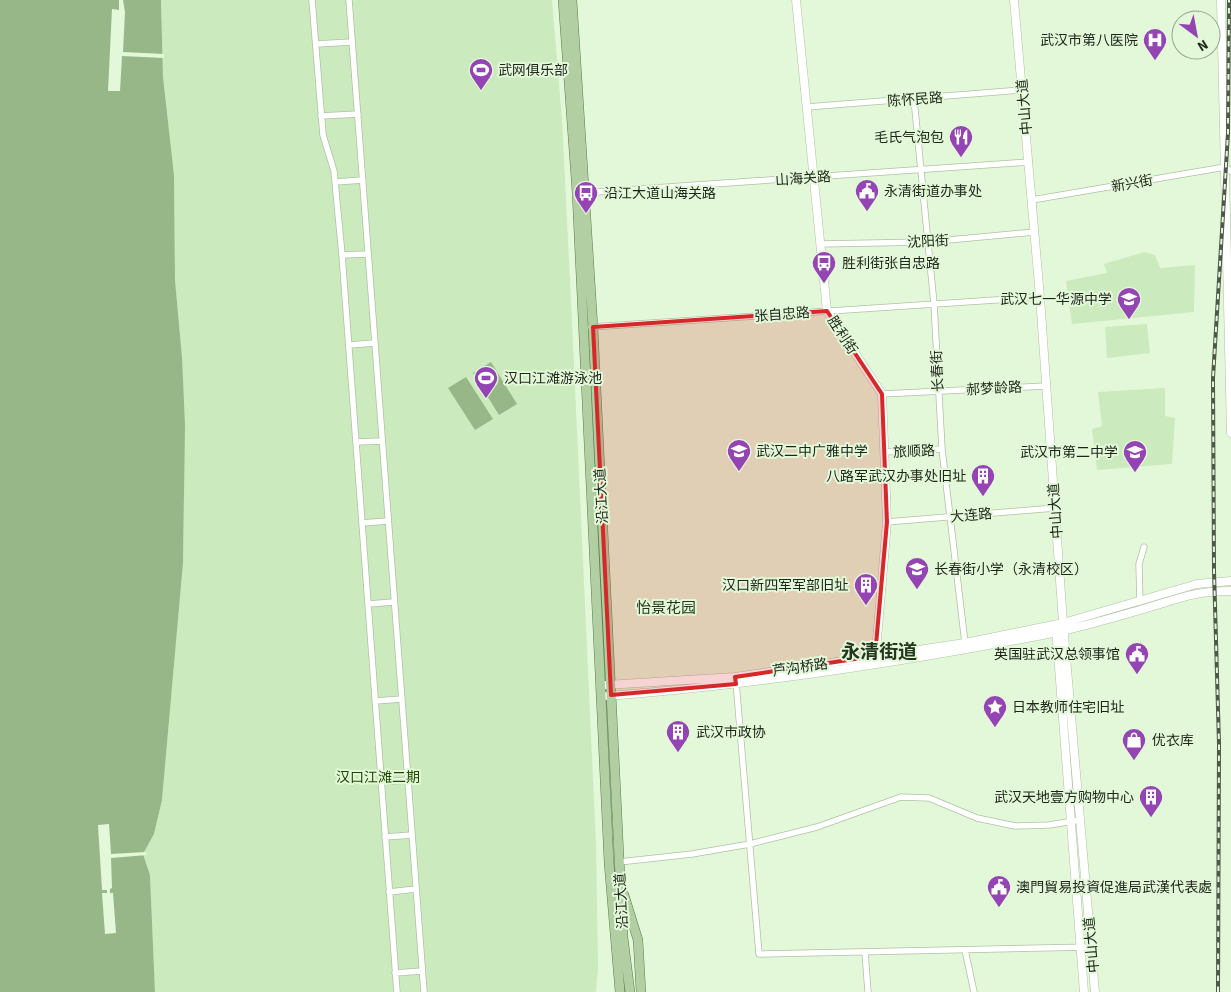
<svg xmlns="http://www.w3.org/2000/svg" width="1231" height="992" font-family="'Source Sans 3','Noto Sans SC',sans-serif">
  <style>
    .green { fill: #cbeabd }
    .water { fill: #98b788 }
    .pier { fill: #e3f8d9 }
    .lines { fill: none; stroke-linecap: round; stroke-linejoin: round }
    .street-casing { stroke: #aec2a4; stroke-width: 7 }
    .secondary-casing { stroke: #aec2a4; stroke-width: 9 }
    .primary-casing { stroke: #5c7d4b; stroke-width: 10 }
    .street { stroke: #fff; stroke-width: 5.5 }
    .secondary { stroke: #fff; stroke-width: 8 }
    .primary { stroke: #b2cea3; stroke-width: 9 }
    .rail-casing { stroke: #4e5849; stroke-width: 4 }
    .rail { stroke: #e3f8d9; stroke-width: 2; stroke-dasharray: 5.5; stroke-linecap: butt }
    .marked { fill: #d62828; fill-opacity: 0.2; stroke: #d62828; stroke-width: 4; stroke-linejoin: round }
    .labels { text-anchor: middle; stroke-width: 4; stroke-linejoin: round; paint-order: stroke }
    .poi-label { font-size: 14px; fill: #1e251a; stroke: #e3f8d9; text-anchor: start }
    .street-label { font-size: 14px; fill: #1e251a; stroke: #e3f8d9 }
    .park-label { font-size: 14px; fill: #204700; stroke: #e3f8d9 }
    .neighbourhood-label { font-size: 15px; fill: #26361e; stroke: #e3f8d9 }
    .district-label { font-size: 19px; font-weight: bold; fill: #26361e; stroke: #e3f8d9 }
  </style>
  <rect width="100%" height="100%" fill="#e3f8d9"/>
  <!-- green -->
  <path class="green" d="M161 0H552L562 120 572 322 596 844 598 966 596 992H155L150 875 143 854 154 834 162 800 183 563 184 496 182 357 175 280 174 175 163 77Z
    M1144 252 1155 255 1160 268 1195 265 1194 312 1072 324 1066 281 1107 273 1104 264Z
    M1147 324 1150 353 1107 358 1105 327Z
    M1165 388V416L1175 418 1172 464 1097 470 1092 429 1102 426 1098 392Z"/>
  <!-- water -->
  <path class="water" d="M0 0H161L163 77 174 175 175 280 182 357 185 426 183 563 162 800 154 834 143 854 150 875 155 992H0Z
    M491 362 517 404 499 415 473 373Z
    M466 377 493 419 475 430 448 388Z"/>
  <!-- pier -->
  <path class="pier" d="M119 0H123L125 12 123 52 164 54V58L122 56 120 91H108L112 9 119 10Z
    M109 824 111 854 146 852 147 855 111 858 112 888 110 889V893H113L116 933 105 934 102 893H107V890H102L98 825Z"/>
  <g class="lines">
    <!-- street casing -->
    <g class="street-casing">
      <path id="street" d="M312 0 323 135 334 171 342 255 397 992
        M349 0 424 992
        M316 44 352 42
        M914 99 934 304 942 449 965 643
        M807 107 1022 90
        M321 116 358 114
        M335 182 363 180
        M582 193 1029 162
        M1032 200 1225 167 1231 171
        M820 244 927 242 1035 232
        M342 255 368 254
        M591 327 1040 297
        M349 345 375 343
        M882 394 1046 386
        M356 442 382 441
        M885 452 942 449
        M887 522 1055 508
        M362 523 388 521
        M1140 602 1139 564 1144 547
        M368 604 394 602
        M736 682 759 954 1091 947
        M375 701 402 699
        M382 782 408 780
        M385 837 412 835
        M619 862 692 854 750 844 817 827 901 797 929 798 977 818 1015 826 1049 825 1080 820
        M389 892 416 889
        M965 950 974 992
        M865 952 868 992
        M395 973 422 971"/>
    </g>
    <!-- secondary casing -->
    <g class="secondary-casing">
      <path id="secondary" d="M796 0 827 311 882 394 887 522 875 663
        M1014 0 1040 297 1063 623 1095 992
        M1221 0 1231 433
        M1056 628 1084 992
        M606 685 735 677 965 643 1063 623 1197 584 1231 581
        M607 696C755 685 903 662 1048 634 1079 628 1109 619 1140 610 1176 600 1192 591 1231 591"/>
    </g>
    <!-- primary casing -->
    <g class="primary-casing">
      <path id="primary" d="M563 0 577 193 609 863 620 992
        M572 0 593 327 623 937 630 992
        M624 895 638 940 641 992"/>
    </g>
    <!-- street -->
    <use href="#street" class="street"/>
    <!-- secondary -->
    <use href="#secondary" class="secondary"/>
    <!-- primary -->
    <use href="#primary" class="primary"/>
    <!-- rail casing -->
    <g class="rail-casing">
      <path id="rail" d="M1218 992 1219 744 1214 571 1213 378 1228 133 1229 0"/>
    </g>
    <!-- rail -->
    <use href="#rail" class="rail"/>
  </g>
  <!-- marked area -->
  <path class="marked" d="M827 311 882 394 887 522 875 656 735 677 736 684 611 695 593 327Z"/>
  <!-- icons -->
  <defs>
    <g id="hospital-pin" transform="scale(1.25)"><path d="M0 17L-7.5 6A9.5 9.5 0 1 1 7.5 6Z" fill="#9544b4" stroke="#e3f8d9"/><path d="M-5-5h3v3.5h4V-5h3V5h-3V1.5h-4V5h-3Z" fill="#fff"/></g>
    <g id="stadium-pin" transform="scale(1.25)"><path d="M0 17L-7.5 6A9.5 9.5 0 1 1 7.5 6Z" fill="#9544b4" stroke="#e3f8d9"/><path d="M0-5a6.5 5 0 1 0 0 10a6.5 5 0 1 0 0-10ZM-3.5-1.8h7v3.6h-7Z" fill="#fff"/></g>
    <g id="restaurant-pin" transform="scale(1.25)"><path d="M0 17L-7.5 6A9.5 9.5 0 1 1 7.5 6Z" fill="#9544b4" stroke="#e3f8d9"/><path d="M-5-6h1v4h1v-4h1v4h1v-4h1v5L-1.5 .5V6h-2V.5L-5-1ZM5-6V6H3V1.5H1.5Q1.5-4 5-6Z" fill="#fff"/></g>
    <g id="civic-pin" transform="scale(1.25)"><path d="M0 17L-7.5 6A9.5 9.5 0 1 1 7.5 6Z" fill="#9544b4" stroke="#e3f8d9"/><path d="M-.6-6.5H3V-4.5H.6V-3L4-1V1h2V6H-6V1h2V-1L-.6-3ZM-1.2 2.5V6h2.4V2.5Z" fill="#fff"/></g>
    <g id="bus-pin" transform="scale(1.25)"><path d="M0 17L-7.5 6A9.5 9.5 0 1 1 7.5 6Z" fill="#9544b4" stroke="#e3f8d9"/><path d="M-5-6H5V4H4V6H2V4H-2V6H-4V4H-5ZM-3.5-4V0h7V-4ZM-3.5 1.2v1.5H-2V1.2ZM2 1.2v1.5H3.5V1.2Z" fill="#fff"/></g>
    <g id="school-pin" transform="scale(1.25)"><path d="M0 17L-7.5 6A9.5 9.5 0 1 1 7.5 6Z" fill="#9544b4" stroke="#e3f8d9"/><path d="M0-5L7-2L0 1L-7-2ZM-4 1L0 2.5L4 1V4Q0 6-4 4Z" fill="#fff"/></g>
    <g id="building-pin" transform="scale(1.25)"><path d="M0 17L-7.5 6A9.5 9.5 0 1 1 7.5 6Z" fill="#9544b4" stroke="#e3f8d9"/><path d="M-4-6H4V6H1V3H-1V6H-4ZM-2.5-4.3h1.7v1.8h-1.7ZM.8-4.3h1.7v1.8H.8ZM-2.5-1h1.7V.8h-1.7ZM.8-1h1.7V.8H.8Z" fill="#fff"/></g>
    <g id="sight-pin" transform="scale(1.25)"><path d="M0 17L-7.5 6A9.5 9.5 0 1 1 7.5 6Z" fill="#9544b4" stroke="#e3f8d9"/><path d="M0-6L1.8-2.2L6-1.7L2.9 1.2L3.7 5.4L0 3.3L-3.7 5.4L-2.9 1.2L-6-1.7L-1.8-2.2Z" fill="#fff"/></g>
    <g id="shop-pin" transform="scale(1.25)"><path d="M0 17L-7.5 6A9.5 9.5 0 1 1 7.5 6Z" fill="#9544b4" stroke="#e3f8d9"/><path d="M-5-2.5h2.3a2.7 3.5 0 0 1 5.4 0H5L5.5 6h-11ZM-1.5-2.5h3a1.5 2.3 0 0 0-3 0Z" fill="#fff"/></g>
  </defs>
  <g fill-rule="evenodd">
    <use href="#hospital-pin" x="1155" y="40"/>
    <use href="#stadium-pin" x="481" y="70"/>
    <use href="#restaurant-pin" x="961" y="137"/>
    <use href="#civic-pin" x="867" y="191"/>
    <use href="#bus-pin" x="586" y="193"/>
    <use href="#bus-pin" x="824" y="263"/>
    <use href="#school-pin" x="1129" y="299"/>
    <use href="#stadium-pin" x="486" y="378"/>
    <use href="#school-pin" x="739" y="451"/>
    <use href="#school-pin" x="1135" y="452"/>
    <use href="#building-pin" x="983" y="476"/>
    <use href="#school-pin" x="917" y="569"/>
    <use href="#building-pin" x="866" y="585"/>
    <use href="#civic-pin" x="1137" y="654"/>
    <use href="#sight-pin" x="995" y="707"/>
    <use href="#building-pin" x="678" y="732"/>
    <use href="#shop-pin" x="1134" y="740"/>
    <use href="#building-pin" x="1151" y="797"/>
    <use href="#civic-pin" x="999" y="887"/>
  </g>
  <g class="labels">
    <!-- poi labels -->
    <g class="poi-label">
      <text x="1138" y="45" text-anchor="end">武汉市第八医院</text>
      <text x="498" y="75">武网俱乐部</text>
      <text x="944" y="142" text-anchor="end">毛氏气泡包</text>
      <text x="884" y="196">永清街道办事处</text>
      <text x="604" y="198">沿江大道山海关路</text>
      <text x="842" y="268">胜利街张自忠路</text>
      <text x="1112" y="304" text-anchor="end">武汉七一华源中学</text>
      <text x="504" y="383">汉口江滩游泳池</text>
      <text x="756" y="456">武汉二中广雅中学</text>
      <text x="1118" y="457" text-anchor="end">武汉市第二中学</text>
      <text x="966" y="481" text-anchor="end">八路军武汉办事处旧址</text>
      <text x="934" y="574">长春街小学（永清校区）</text>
      <text x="848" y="590" text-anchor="end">汉口新四军军部旧址</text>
      <text x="1120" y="659" text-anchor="end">英国驻武汉总领事馆</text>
      <text x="1012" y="712">日本教师住宅旧址</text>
      <text x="696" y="737">武汉市政协</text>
      <text x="1152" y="745">优衣库</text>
      <text x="1134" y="802" text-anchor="end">武汉天地壹方购物中心</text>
      <text x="1016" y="892">澳門貿易投資促進局武漢代表處</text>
    </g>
    <!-- street labels -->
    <g class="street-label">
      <text transform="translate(915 99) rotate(-4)" y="5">陈怀民路</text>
      <text transform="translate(1024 107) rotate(-95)" y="5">中山大道</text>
      <text transform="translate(803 178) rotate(-4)" y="5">山海关路</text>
      <text transform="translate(1132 183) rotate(-10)" y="5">新兴街</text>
      <text transform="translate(928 241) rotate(-3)" y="5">沈阳街</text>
      <text transform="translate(782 314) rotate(-4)" y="5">张自忠路</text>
      <text transform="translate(843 335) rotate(57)" y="5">胜利街</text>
      <text transform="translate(937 371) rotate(-93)" y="5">长春街</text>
      <text transform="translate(994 388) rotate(-3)" y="5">郝梦龄路</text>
      <text transform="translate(914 451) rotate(-3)" y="5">旅顺路</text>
      <text transform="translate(601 496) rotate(-93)" y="5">沿江大道</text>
      <text transform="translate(1055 511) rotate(-94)" y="5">中山大道</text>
      <text transform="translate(971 515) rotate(-5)" y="5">大连路</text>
      <text transform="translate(800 667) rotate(-8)" y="5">芦沟桥路</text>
      <text transform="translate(621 901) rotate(-93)" y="5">沿江大道</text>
      <text transform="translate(1091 945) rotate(-95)" y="5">中山大道</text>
    </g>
    <!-- park labels -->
    <g class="park-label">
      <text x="378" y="782">汉口江滩二期</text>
    </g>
    <!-- neighbourhood labels -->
    <g class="neighbourhood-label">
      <text x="666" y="613">怡景花园</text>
    </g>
    <!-- district labels -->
    <g class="district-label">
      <text x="879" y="658">永清街道</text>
    </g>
  </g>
  <!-- north arrow -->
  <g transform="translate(1196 35) rotate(148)"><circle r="24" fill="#e3f8d9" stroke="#94a48d"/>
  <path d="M0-4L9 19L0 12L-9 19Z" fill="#9544b4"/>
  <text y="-8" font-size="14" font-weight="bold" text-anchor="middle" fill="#1e251a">N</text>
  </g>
</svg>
